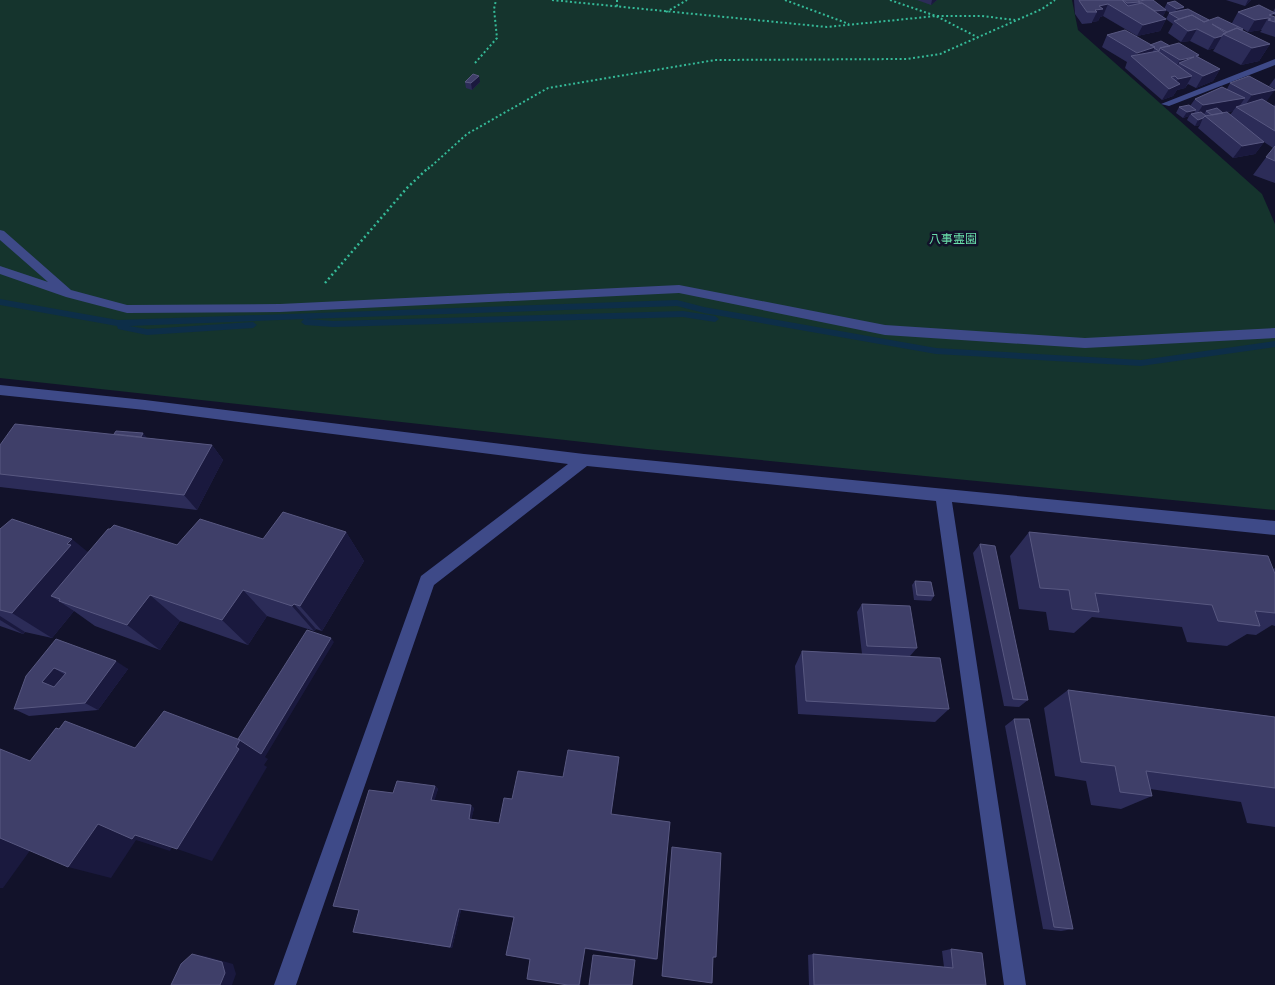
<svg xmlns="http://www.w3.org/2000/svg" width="1275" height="985" font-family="'Roboto Condensed','Noto Sans JP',sans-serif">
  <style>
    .green { fill: #15342d }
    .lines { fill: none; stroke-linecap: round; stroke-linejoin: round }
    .stream { fill: #0d2e48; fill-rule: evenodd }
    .path-far1 { stroke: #35ba98; stroke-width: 2; stroke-dasharray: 2 2.5; stroke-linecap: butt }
    .path { stroke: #35ba98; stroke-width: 2.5; stroke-dasharray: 2 3; stroke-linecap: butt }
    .minor { fill: #3e4a88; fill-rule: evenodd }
    .wall { fill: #2c2c58; fill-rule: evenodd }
    .shaded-wall { fill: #1a193e }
    .building { fill: #3f3f69; stroke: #585881; fill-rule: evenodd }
    .labels { text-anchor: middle; stroke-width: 5; stroke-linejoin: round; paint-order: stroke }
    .far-park-label { font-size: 12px; fill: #69deaa; stroke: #12122a }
  </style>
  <rect width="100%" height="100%" fill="#12122a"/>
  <!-- green -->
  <path class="green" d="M0 0H1072L1078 30 1262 194 1275 224V510L647 449 0 378Z"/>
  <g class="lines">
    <!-- stream -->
    <path class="stream" d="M0 299 118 320 677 300 704 307 936 348 1141 360 1275 341V347L1141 366 936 354 704 313 677 306 307 319 333 321 683 311 715 316 719 319 715 322 683 317 333 327 305 325 301 322 304 319 129 326 147 329 253 322 257 325 253 328 147 335 118 329 117 326 0 305Z"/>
    <!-- path-far1 -->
    <path class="path-far1" d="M552 0 827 27 936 16H982L1015 20
      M617 0V8
      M785 0 849 24
      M890 0 936 16 979 38
      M666 12 687 0
      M475 63 497 38 494 9 496 0
      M428 169 467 134 548 88 715 60 907 59 940 54 1042 9 1055 0"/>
    <!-- path -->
    <path class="path" d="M325 283 407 188 429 167"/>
    <!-- minor -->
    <path class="minor" d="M1275 59V65L1169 106 1161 104Z
      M0 230 4 231 71 290 127 305 280 304 679 285 885 325 1085 338 1275 328V338L1085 348 885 335 679 293 280 312 127 313 66 297 0 274V266L48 282 0 240Z
      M0 385 145 400 584 454 1275 521V535L952 502 1026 985H1004L936 501 587 466 434 585 296 985H274L421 576 568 464 145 410 0 395Z"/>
  </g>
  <!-- wall -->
  <path class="wall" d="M917 0H937L931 5Z
    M1074 0H1153L1166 10 1163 16H1162L1166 19 1160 31 1137 36 1103 16 1100 17 1098 21 1092 22V23L1082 24 1075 14Z
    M1226 0H1251L1245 6Z
    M1167 3 1209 20 1232 23 1238 12H1273L1275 8V15H1273L1272 16 1275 17V37L1260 32 1262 30H1261L1248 32 1243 29 1242 30 1270 44 1259 61 1241 65 1213 51 1215 48 1208 50 1190 41 1181 42 1168 33 1173 24 1166 19 1169 13H1170L1164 9Z
    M1107 35 1150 45 1170 46 1199 55 1198 57 1220 69 1213 81 1196 88 1188 84 1185 88 1177 90 1173 96 1162 100 1125 68 1127 62 1102 47Z
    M1275 78V89L1269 86Z
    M465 82H480L472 90 466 88Z
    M1230 83 1274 106 1275 104V183L1253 175 1273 148 1264 142 1255 154 1233 158 1198 128 1200 125 1195 126 1187 120 1189 116 1183 118 1176 113 1179 107 1190 106 1195 99 1227 89ZM1233 111 1230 115 1222 113Z
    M147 438 212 445 223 460 197 510 0 487V445Z
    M0 529 88 552 346 532 364 561 322 631 316 629 314 631 267 616 248 645 180 621 160 650 95 626 74 611 52 638 25 632 23 634 0 626Z
    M1029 532 1273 569 1275 568V626L1272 625 1256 635 1247 634 1227 646 1187 642 1182 627 1092 617 1074 633 1049 630 1046 612 1019 609 1010 556Z
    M980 544 1028 700 1019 707 1004 706 973 553Z
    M915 581 934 596 931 601 914 600 912 585Z
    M862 604 917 648 910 656 949 709 935 722 798 714 795 666 802 651 862 654 857 612Z
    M56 639 128 669 98 710 29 716 14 709Z
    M1068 690 1275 717V827L1247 823 1241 802 1150 789 1152 796 1121 809 1091 805 1086 781 1055 776 1044 708Z
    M1014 719 1073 929 1061 931 1043 929 1005 726Z
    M619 757V760L611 814 656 960 585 949 580 985H566L530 960 506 955 514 918 461 910 452 948 353 932 359 910 338 907 333 906 393 793 435 786 438 789 434 800 474 808 471 819 499 823 563 777Z
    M672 849 716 957 713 958 712 983H711L662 976Z
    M951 949 986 985H809L808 955 813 954 944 967 942 951Z"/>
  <!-- shaded-wall -->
  <path class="shaded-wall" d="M932 0H937L931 5Z
    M1248 0H1251L1245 6Z
    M1108 4 1103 16 1100 17 1098 21 1092 22 1097 12H1095L1099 6Z
    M1184 7 1181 13 1173 14 1177 9Z
    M1166 10 1163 16 1147 18 1150 12Z
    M1275 13 1270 21 1271 19 1268 18 1261 30 1248 32 1255 20Z
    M1166 19 1160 31 1137 36 1143 25Z
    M1197 29 1190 41 1181 42 1188 31Z
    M1222 36 1215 48 1208 50 1215 38Z
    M1270 44 1259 61 1241 65 1252 48Z
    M1155 47 1149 59H1134L1137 53Z
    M1194 57 1179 63 1173 72 1180 60Z
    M1220 69 1213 81 1196 88 1203 76Z
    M479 76 480 82 472 90 471 83Z
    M1192 76 1185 88 1177 90 1173 96 1162 100 1169 89 1174 87 1178 79Z
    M1275 90 1266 102 1244 107 1252 95Z
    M1245 98 1238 108 1236 107 1233 111 1211 114 1206 111 1203 116 1195 117 1203 105Z
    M1196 110 1193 115 1191 114 1189 116 1183 118 1187 112Z
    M1203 118 1200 125 1195 126 1198 120Z
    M1264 142 1255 154 1233 158 1242 146Z
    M143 433 148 439 136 446Z
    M212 445 223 460 197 510 184 495Z
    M346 532 364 561 322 631 300 606Z
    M72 539 106 567 60 599 51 596 74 611 52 638 12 613Z
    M243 590 267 616 248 645 222 620Z
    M150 595 180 621 160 650 127 625Z
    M294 604 316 629 314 631 292 606Z
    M0 616 25 632 23 634 0 620Z
    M331 638 334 642 265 757 268 759 264 765 267 767 212 861 177 849 240 740Z
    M116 661 128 669 98 710 85 703Z
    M54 668 67 676 56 690 42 682Z
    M619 757V760L611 817V814Z
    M435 786 438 789 434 803 431 800Z
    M471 805 474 808 471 822 469 819Z
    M98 824 135 835 172 847 170 851 136 840 111 878 68 867Z
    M0 836 34 845 3 888H0Z
    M459 909 461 910 452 948 450 947Z
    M585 948V949L580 985H579Z
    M192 954 205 956 233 964 236 974 232 985H220Z"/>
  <!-- building -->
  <path class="building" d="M1079 0H1122L1128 6 1142 3 1166 19 1143 25 1108 4 1099 6 1103 9 1095 10 1097 12H1087L1080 2Z
    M1123 0H1139V2L1127 3Z
    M1146 0H1153L1166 10 1155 11 1142 3H1139V1Z
    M1175 1 1184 7 1177 9 1167 3Z
    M1259 5 1275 13 1269 15 1275 17V22L1268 20 1271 19 1268 18 1255 20 1238 12Z
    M1188 9 1209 20 1204 22 1192 15 1179 19 1169 13Z
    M1192 15 1204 22 1218 17 1243 29 1241 30 1237 28 1227 32 1212 24 1226 33 1223 34 1222 36 1215 38 1197 29 1188 31 1174 21Z
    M1237 28 1270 44 1252 48 1223 34Z
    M1125 30 1155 47 1137 53 1107 35Z
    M1161 41 1170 46 1160 48 1159 51 1154 48 1155 47 1150 45Z
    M1179 43 1199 55 1196 56 1220 69 1203 76 1179 63 1194 57 1180 60 1160 48Z
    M1158 51 1192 76 1178 79 1175 76 1171 77 1180 84 1169 89 1131 56Z
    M473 74 479 76 471 83 465 82Z
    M1249 76 1275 90 1252 95 1230 83Z
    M1222 87 1245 98 1203 105 1195 99Z
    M1262 99 1275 107V131L1236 107Z
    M1189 105 1196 110 1187 112 1179 107Z
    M1217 108 1223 113 1212 115 1206 111Z
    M1201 112 1206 116H1205L1203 118 1198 120 1191 114Z
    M1227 112 1264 142 1242 146 1205 116Z
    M1275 146V161L1266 157Z
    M15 424 212 445 184 495 0 474V445Z
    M116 431 143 433 141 437 114 434Z
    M283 512 346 532 300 606 294 604 292 606 243 590 222 620 150 595 127 625 59 601 60 599 51 596 108 529H110L114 525 177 545 200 519 263 539Z
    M12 519 72 539 67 544 71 545 12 613 0 610V529Z
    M1029 532 1268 556 1275 574V613L1255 611 1260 626 1218 621 1212 605 1095 593 1099 612 1072 609 1069 590 1040 588Z
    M980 544 995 546 1028 700 1013 699Z
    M915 581 931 582 934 596 917 595Z
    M862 604 910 606 917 648 867 646Z
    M307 630 331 638 261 754 238 739Z
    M56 639 116 661 85 703 14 709 26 676ZM54 668 66 673 54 687 42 682Z
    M802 651 940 658 949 709 806 701Z
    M1068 690 1275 717V788L1146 771 1152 796 1120 792 1115 766 1081 762Z
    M164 711 240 740 236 747 239 749 177 849 135 835 132 839 98 824 68 867 0 838V749L30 761 56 728 59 729 65 721 135 748Z
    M1014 719H1029L1073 929 1054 927Z
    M568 750 619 757 611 814 670 822 657 959 585 948 579 985H568L527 979 530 959 506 955 514 917 459 909 450 947 353 932 359 910 333 906 369 790 393 793 397 781 435 786 431 800 471 805 469 819 499 823 504 798 512 799 518 771 563 777Z
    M672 847 721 853 716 957H713L712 983 662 976Z
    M951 949 982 953 986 985H814L813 954 953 968Z
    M192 954 222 962 225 973 220 985H171L181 964Z
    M593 955 635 960 632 985H589Z"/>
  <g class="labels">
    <!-- far-park labels -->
    <g class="far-park-label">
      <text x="953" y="243">八事霊園</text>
    </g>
  </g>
</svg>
